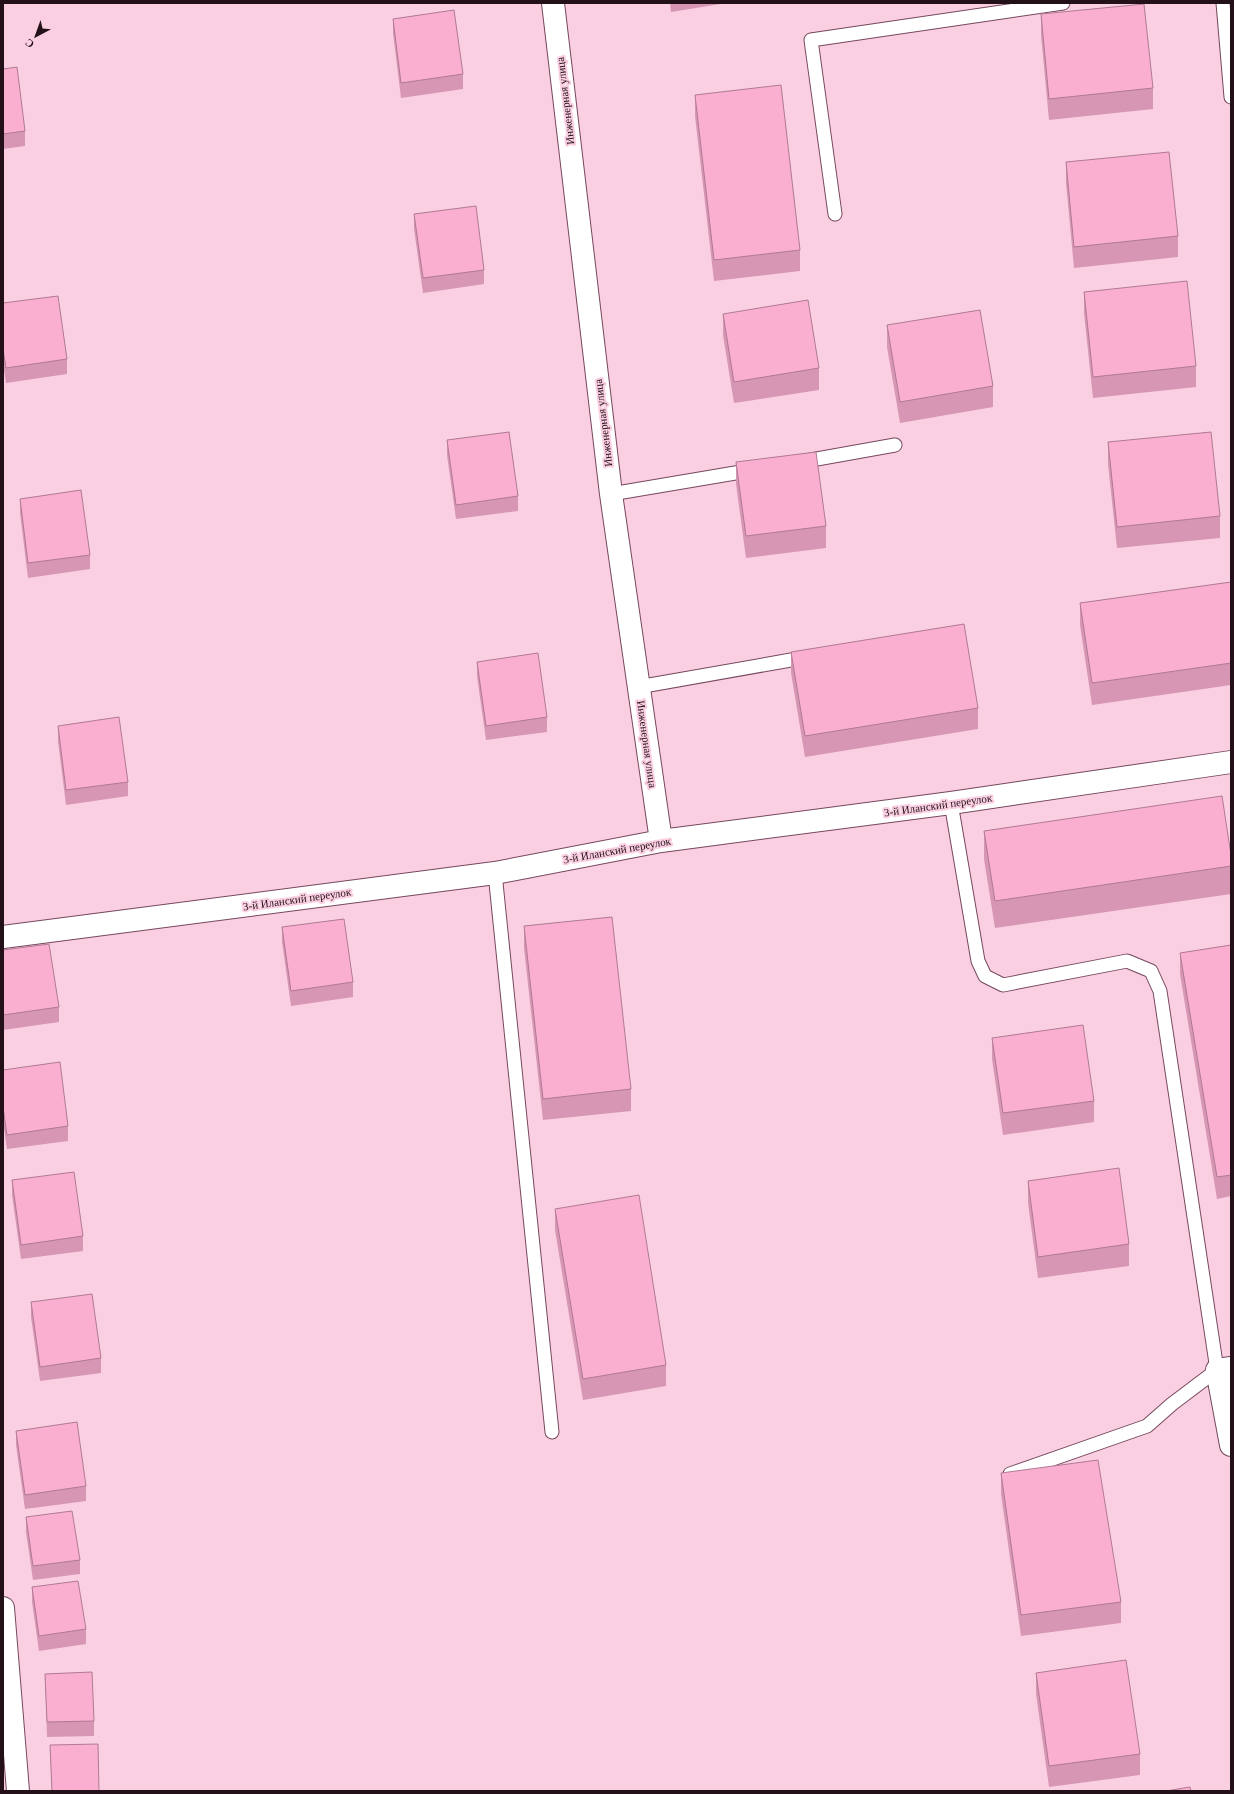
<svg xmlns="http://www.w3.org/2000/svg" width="1234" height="1794" font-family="Georgia,serif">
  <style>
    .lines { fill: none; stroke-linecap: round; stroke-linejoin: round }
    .lane-casing { stroke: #75485d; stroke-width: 15 }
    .street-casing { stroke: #75485d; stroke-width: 24 }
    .lane { stroke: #fff; stroke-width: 13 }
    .street { stroke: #fff; stroke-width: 22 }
    .wall { fill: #d796b4 }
    .building { fill: #faafd1; stroke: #af7a92 }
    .labels { text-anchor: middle; stroke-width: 4; stroke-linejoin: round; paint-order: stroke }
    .street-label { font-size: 11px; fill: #231019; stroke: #fbcfe2 }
  </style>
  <rect width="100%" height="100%" fill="#fbcfe2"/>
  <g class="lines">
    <!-- lane casing -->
    <g class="lane-casing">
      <path id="lane" d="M1223 3 1231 97
        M835 214 811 40 1063 3
        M800 462 895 445
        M611 494 753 470
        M638 687 808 657
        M951 803 978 961 985 976 1003 985 1127 961 1151 971 1160 991 1217 1370 1172 1404 1147 1426 1010 1474
        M495 873 552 1432"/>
    </g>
    <!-- street casing -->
    <g class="street-casing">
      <path id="street" d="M553 3 611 494 661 841
        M3 937 495 873 661 841 951 803 1231 762
        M1231 1368 1217 1370 1231 1445
        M3 1608 18 1791"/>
    </g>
    <!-- lane -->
    <use href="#lane" class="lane"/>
    <!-- street -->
    <use href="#street" class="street"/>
  </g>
  <!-- wall -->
  <path class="wall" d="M670 3H727L671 12Z
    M1041 14 1153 88V109L1049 120 1041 35Z
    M393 19 463 74V89L401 98 393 33Z
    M3 69 25 131V146L3 149Z
    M695 95 800 250V271L714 281 695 116Z
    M1066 162 1178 236V257L1074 268 1066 183Z
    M414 214 484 270V284L423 293 414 229Z
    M1084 292 1196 366V387L1093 398 1084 313Z
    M3 303 67 359V374L6 383 3 364Z
    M723 314 819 368V390L734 403 723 335Z
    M887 325 993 386V407L900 423 887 347Z
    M447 440 518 496V511L456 519 447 455Z
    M1108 442 1220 516V538L1117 548 1108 464Z
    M736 462 826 526V548L746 558 736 484Z
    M20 499 90 555V569L28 578 20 513Z
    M1231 582V685L1092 705 1080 625V603Z
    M791 652 978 708V729L805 757 791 673Z
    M477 662 547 717V732L486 740 477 676Z
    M58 726 128 782V796L66 805 58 741Z
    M984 831 1231 855V894L995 928 984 859Z
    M524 926 631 1089V1111L543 1120 524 948Z
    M282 927 353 982V997L291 1006 282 942Z
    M1231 945V1196L1217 1199 1180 974V953Z
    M3 950 59 1007V1022L3 1030Z
    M992 1038 1094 1101V1122L1003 1135 992 1059Z
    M3 1070 68 1126V1141L7 1149 3 1122Z
    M12 1180 83 1236V1251L21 1259 12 1195Z
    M1028 1181 1129 1244V1266L1038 1278 1028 1203Z
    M555 1209 666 1365V1386L583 1400 555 1230Z
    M31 1302 101 1358V1373L40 1381 31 1317Z
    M16 1431 86 1486V1501L25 1509 16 1445Z
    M1001 1473 1121 1602V1623L1021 1636 1001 1494Z
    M26 1517 80 1560V1574L33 1580 26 1532Z
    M32 1587 86 1629V1644L39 1651 32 1602Z
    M1036 1673 1140 1754V1775L1049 1787 1036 1694Z
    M45 1674 94 1721V1736L47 1737Z
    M50 1745 99 1791H52Z"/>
  <!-- building -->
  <path class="building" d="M1144 4 1153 88 1049 99 1041 14Z
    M454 10 463 74 401 83 393 19Z
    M17 67 25 131 3 134V69Z
    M781 85 800 250 714 260 695 95Z
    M1169 152 1178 236 1074 247 1066 162Z
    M476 206 484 270 423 278 414 214Z
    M1187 281 1196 366 1093 377 1084 292Z
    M58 296 67 359 6 368 3 349V303Z
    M808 300 819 368 734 382 723 314Z
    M980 310 993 386 900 402 887 325Z
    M509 432 518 496 456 505 447 440Z
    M1211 432 1220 516 1117 527 1108 442Z
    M816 452 826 526 746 536 736 462Z
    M81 490 90 555 28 563 20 499Z
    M1231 582V663L1092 683 1080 603Z
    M964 624 978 708 805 736 791 652Z
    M538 653 547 717 486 726 477 662Z
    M119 717 128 782 66 790 58 726Z
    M1222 796 1231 855V866L995 901 984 831Z
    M612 917 631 1089 543 1099 524 926Z
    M344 919 353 982 291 991 282 927Z
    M49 944 59 1007 3 1015V950Z
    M1231 945V1175L1217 1177 1180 953Z
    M1083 1025 1094 1101 1003 1113 992 1038Z
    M60 1062 68 1126 7 1135 3 1107V1070Z
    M1119 1168 1129 1244 1038 1257 1028 1181Z
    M74 1172 83 1236 21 1245 12 1180Z
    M639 1195 666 1365 583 1379 555 1209Z
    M92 1294 101 1358 40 1367 31 1302Z
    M77 1422 86 1486 25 1495 16 1431Z
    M1098 1460 1121 1602 1021 1615 1001 1473Z
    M72 1511 80 1560 33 1566 26 1517Z
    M78 1581 86 1629 39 1636 32 1587Z
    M1126 1660 1140 1754 1049 1766 1036 1673Z
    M92 1672 94 1721 47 1722 45 1674Z
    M98 1744 99 1791H52L50 1745Z
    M1190 1787 1191 1791H1166Z"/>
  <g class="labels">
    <!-- street labels -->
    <g class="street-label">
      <text transform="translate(565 101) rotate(-97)" y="4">Инженерная улица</text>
      <text transform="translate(603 423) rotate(-97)" y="4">Инженерная улица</text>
      <text transform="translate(647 744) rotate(82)" y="4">Инженерная улица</text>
      <text transform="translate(938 805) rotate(-8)" y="4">3-й Иланский переулок</text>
      <text transform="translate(617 850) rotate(-10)" y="4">3-й Иланский переулок</text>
      <text transform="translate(297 899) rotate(-8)" y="4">3-й Иланский переулок</text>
    </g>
  </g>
  <!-- border -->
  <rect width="1234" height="1794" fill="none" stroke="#231019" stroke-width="8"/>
  <!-- north arrow -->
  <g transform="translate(36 36) rotate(221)" stroke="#fbcfe2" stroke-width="3" paint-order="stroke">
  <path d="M0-3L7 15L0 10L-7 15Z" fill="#231019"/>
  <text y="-6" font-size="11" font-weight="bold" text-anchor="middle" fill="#231019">С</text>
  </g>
</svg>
